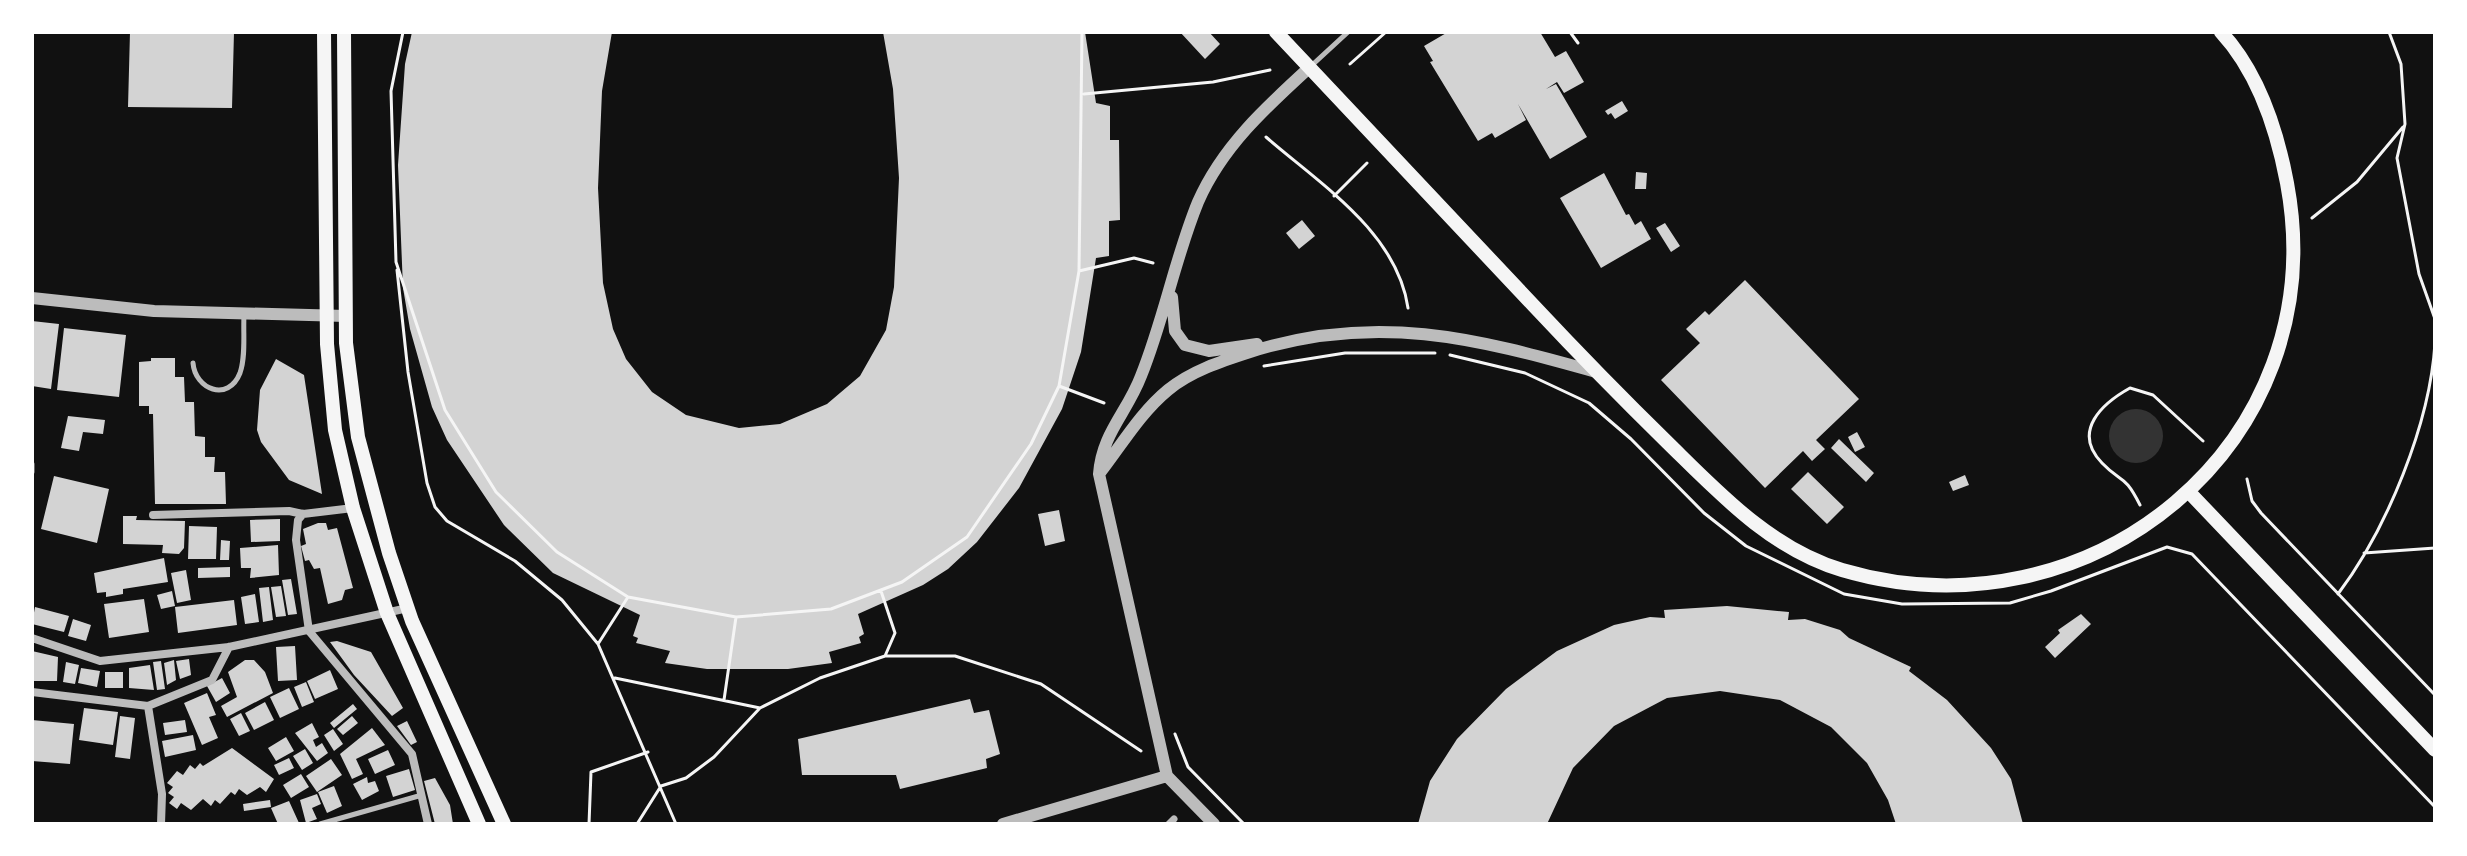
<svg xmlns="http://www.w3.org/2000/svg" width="2467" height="856" font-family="Merriweather,serif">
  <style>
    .water { fill: #333 }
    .building { fill: #d3d3d3 }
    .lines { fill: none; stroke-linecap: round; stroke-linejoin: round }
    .path { stroke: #f5f5f5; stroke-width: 3 }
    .service { stroke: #bcbcbc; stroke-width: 5 }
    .pedestrian { stroke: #bcbcbc; stroke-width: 7 }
    .minor { stroke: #bcbcbc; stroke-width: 8 }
    .tertiary { stroke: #bcbcbc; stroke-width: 12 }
    .secondary { stroke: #f5f5f5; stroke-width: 14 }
  </style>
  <rect width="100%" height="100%" fill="#111"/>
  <!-- water -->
  <path class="water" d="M2109 436a27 27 0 1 1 54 0a27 27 0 1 1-54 0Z"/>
  <!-- building -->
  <path class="building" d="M130 32H234L232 108 128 107Z
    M412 32H612L602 91 598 188 603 283 613 329 626 359 652 392 686 415 739 428 780 424 827 404 860 376 886 330 894 287 899 178 893 89 883 32H1085L1096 103 1110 106V140H1119L1120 220 1109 221V256L1096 258 1081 352 1062 409 1019 488 977 542 948 569 923 585 858 614 864 634 859 637 861 643 829 652 832 663 788 669H707L665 663 670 651 636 643 638 638 633 636 640 615 553 573 504 525 447 440 432 407 410 329 403 288 398 165 405 64Z
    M1180 32H1209L1220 44 1205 59Z
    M1448 32H1540L1555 57 1566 51 1584 82 1564 93 1557 82 1546 89 1556 84 1587 137 1550 159 1518 104 1526 120 1495 138 1492 133 1478 141 1430 62 1433 61 1424 46Z
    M1622 101 1628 111 1615 119 1611 113 1608 115 1605 111Z
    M1636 172 1647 173 1646 189H1635Z
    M1604 173 1626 215 1629 214 1635 225 1641 221 1651 239 1601 268 1560 198Z
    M1302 220 1315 236 1299 249 1286 233Z
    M1665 223 1680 246 1671 252 1656 228Z
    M1745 280 1859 399 1816 440 1825 449 1812 461 1803 451 1765 488 1661 380 1700 343 1686 329 1705 311 1709 315Z
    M32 321 59 324 51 389 32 386Z
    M64 328 126 335 119 397 57 390Z
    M151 358H175V377H184L185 402H194L195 436 205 437V457H215L214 472H225L226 504H155L153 414H149V406H139V362L151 361Z
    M276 359 304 375 322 494 289 480 261 442 257 430 260 390Z
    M68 416 105 420 103 434 83 432 79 451 61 448Z
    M1857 432 1865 447 1855 452 1848 437Z
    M1839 439 1874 473 1866 482 1831 448Z
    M1808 472 1844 507 1827 524 1791 489Z
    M1965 475 1969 485 1953 491 1949 482Z
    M54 476 109 489 97 543 41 529Z
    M1059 510 1065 541 1045 546 1038 514Z
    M123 516H137L136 520 185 521 184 548 179 554 162 553 163 545 123 544Z
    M280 519V541L251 542 250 520Z
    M318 523H326L328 530 337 528 353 588 345 590 342 600 328 604 320 568 314 569 309 560 305 561 301 546 306 544 303 529Z
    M189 526 217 527 216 559H188Z
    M221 540 230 541 229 560H220Z
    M278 545 279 575 250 578 251 568H241L240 548Z
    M164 558 168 582 123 589V594L106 597V592L97 593 94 573Z
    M230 567V577L198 578V568Z
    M186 570 191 600 177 603 171 573Z
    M291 579 297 614 288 615 282 580Z
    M281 586 286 616 276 617 271 587Z
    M269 587 273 620 263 622 259 588Z
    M172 591 175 606 161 609 157 595Z
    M255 594 259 622 245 624 241 597Z
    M144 599 149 632 109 638 104 604Z
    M234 600 237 625 178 633 175 607Z
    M1727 606 1789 612 1788 620 1805 619 1840 630 1849 638 1911 667 1909 671 1947 700 1991 748 2011 779 2023 824H1896L1888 800 1867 763 1831 727 1780 700 1720 691 1667 698 1614 726 1573 768 1547 824H1418L1430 781 1457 739 1506 689 1557 651 1614 625 1650 617 1665 618 1664 610Z
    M35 607 69 616 64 632 32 624Z
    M2081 614 2091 624 2055 658 2045 647 2060 633 2058 630Z
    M73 619 91 625 86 641 68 636Z
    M337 641 371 652 403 708 392 716 354 675 330 642Z
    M295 646 297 680 278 681 276 647Z
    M32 651 58 657 57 681H32Z
    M189 659 191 675 180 679 176 661Z
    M174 660 176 680 167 685 164 663Z
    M245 660H254L265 672 273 693 227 717 221 706 237 697 228 672Z
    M161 661 165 689 157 690 153 662Z
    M66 662 79 665 75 684 63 682Z
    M150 665 154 690 129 688V668Z
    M81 668 100 671 97 687 78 683Z
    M330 670 338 689 315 699 307 681Z
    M105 672H123V688H105Z
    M222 678 230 693 216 702 207 686Z
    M306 682 314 702 302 707 294 687Z
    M289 688 299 709 280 718 270 697Z
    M207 693 216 715 209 717 218 738 202 745 184 703Z
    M970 699 974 713 989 710 1000 754 986 759 987 768 900 789 896 775H802L798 739Z
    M265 702 274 720 254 730 245 713Z
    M353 704 357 709 334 728 330 723Z
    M84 708 118 712 113 745 79 740Z
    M241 713 250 731 239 736 230 719Z
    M120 716 135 718 130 759 115 757Z
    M352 716 358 723 343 735 337 729Z
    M32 720 74 724 70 764 32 761Z
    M185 720 187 732 165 735 163 723Z
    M407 721 417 742 411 745 397 726Z
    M312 723 319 737 313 740 316 747 322 743 328 753 317 761 295 733Z
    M372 728 385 745 356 759 363 774 352 779 340 754Z
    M333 729 343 744 334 751 324 735Z
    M193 735 196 750 165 757 162 741Z
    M286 737 294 751 276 761 268 748Z
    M232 748 274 779 266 792 260 787 247 795 239 789 235 795 231 792 220 804 215 800 211 806 203 799 191 810 181 803 177 809 169 803 174 797 168 793 173 787 167 783 177 771 183 775 190 765 195 769 200 763 203 766Z
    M305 749 313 763 302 770 293 756Z
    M388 750 395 765 375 774 368 759Z
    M289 758 294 768 279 775 274 765Z
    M331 759 342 775 317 792 306 776Z
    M409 769 415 790 393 797 386 776Z
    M301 774 309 787 291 798 283 785Z
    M367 777 368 783 375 781 379 791 362 800 353 784Z
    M435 778 450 805 453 824H435L424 781Z
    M334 786 342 806 327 813 318 792Z
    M317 794 321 804 312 808 317 819 306 823 300 800Z
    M270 800 271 807 244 811 243 804Z
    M289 801 299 823 278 824 271 808Z"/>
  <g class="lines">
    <!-- path -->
    <path class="path" d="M1570 32 1578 43
      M2389 32 2401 64 2405 124 2397 158 2419 274 2435 319
      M1350 64 1386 32
      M1084 94 1213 82 1270 70
      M1266 137C1320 184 1397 232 1408 308
      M1334 196 1367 163
      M2312 218 2357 182 2403 127
      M396 262 445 410 496 492 557 552 628 597 736 617 831 609 902 582 967 537 1031 444 1059 386 1079 271 1082 32
      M396 262 391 91 403 32
      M397 270 408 372 427 483 435 507 447 521 515 561 562 600 598 644 676 824
      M1079 271 1134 258 1153 263
      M1450 355 1525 373 1589 403 1631 439 1704 513 1746 546 1844 594 1902 604 2010 603 2051 591 2167 547 2192 554 2435 807
      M1264 366 1345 353H1435
      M1059 386 1104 403
      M2247 479 2252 501 2261 513 2435 695
      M2140 505C2124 473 2122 484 2102 463 2071 431 2103 403 2130 388L2153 395 2203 441
      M2364 553 2435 548
      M2338 594C2387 529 2430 424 2435 343
      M598 644 628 597
      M885 656H955L1041 684 1141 751
      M615 678 760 708
      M724 700 736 617
      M1175 734 1188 767 1244 824
      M589 824 591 772 648 752
      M637 824 661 786 686 778 714 757 760 708 820 678 885 656 895 633 881 591"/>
    <!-- service -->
    <path class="service" d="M1310 67 1348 32
      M193 363C195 389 228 403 240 373 246 356 243 333 244 315
      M32 464V472
      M320 824 422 795"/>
    <!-- pedestrian -->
    <path class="pedestrian" d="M1169 824 1174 819"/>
    <!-- minor -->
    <path class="minor" d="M303 514 298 520 296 540 309 631 412 754 428 824
      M153 515 289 511 303 514 353 508
      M32 638 100 661 229 647 408 608
      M32 692 148 706 212 680 229 647
      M148 706 162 794 161 824"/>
    <!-- tertiary -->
    <path class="tertiary" d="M1172 297 1175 331 1185 345 1209 351 1257 344
      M32 298 154 311 346 316
      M1099 474C1121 446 1140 413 1168 390 1191 371 1222 361 1250 352 1375 312 1475 338 1596 372
      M1003 824 1167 776
      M1214 824 1167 776 1099 474C1102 433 1127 413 1141 376 1164 319 1175 258 1198 202 1222 147 1266 107 1310 67"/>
    <!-- secondary -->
    <path class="secondary" d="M324 32 327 344 335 430 353 508 387 613 479 824
      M344 32 346 343 358 437 389 553 412 621 504 824
      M1276 32C1362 123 1448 215 1534 306 1578 353 1622 398 1668 443 1719 493 1771 549 1842 570 2089 643 2336 445 2287 183 2277 130 2259 73 2221 32
      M2189 492 2435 750"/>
  </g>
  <!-- border -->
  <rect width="2467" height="856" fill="none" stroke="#ffffff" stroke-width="68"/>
</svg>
